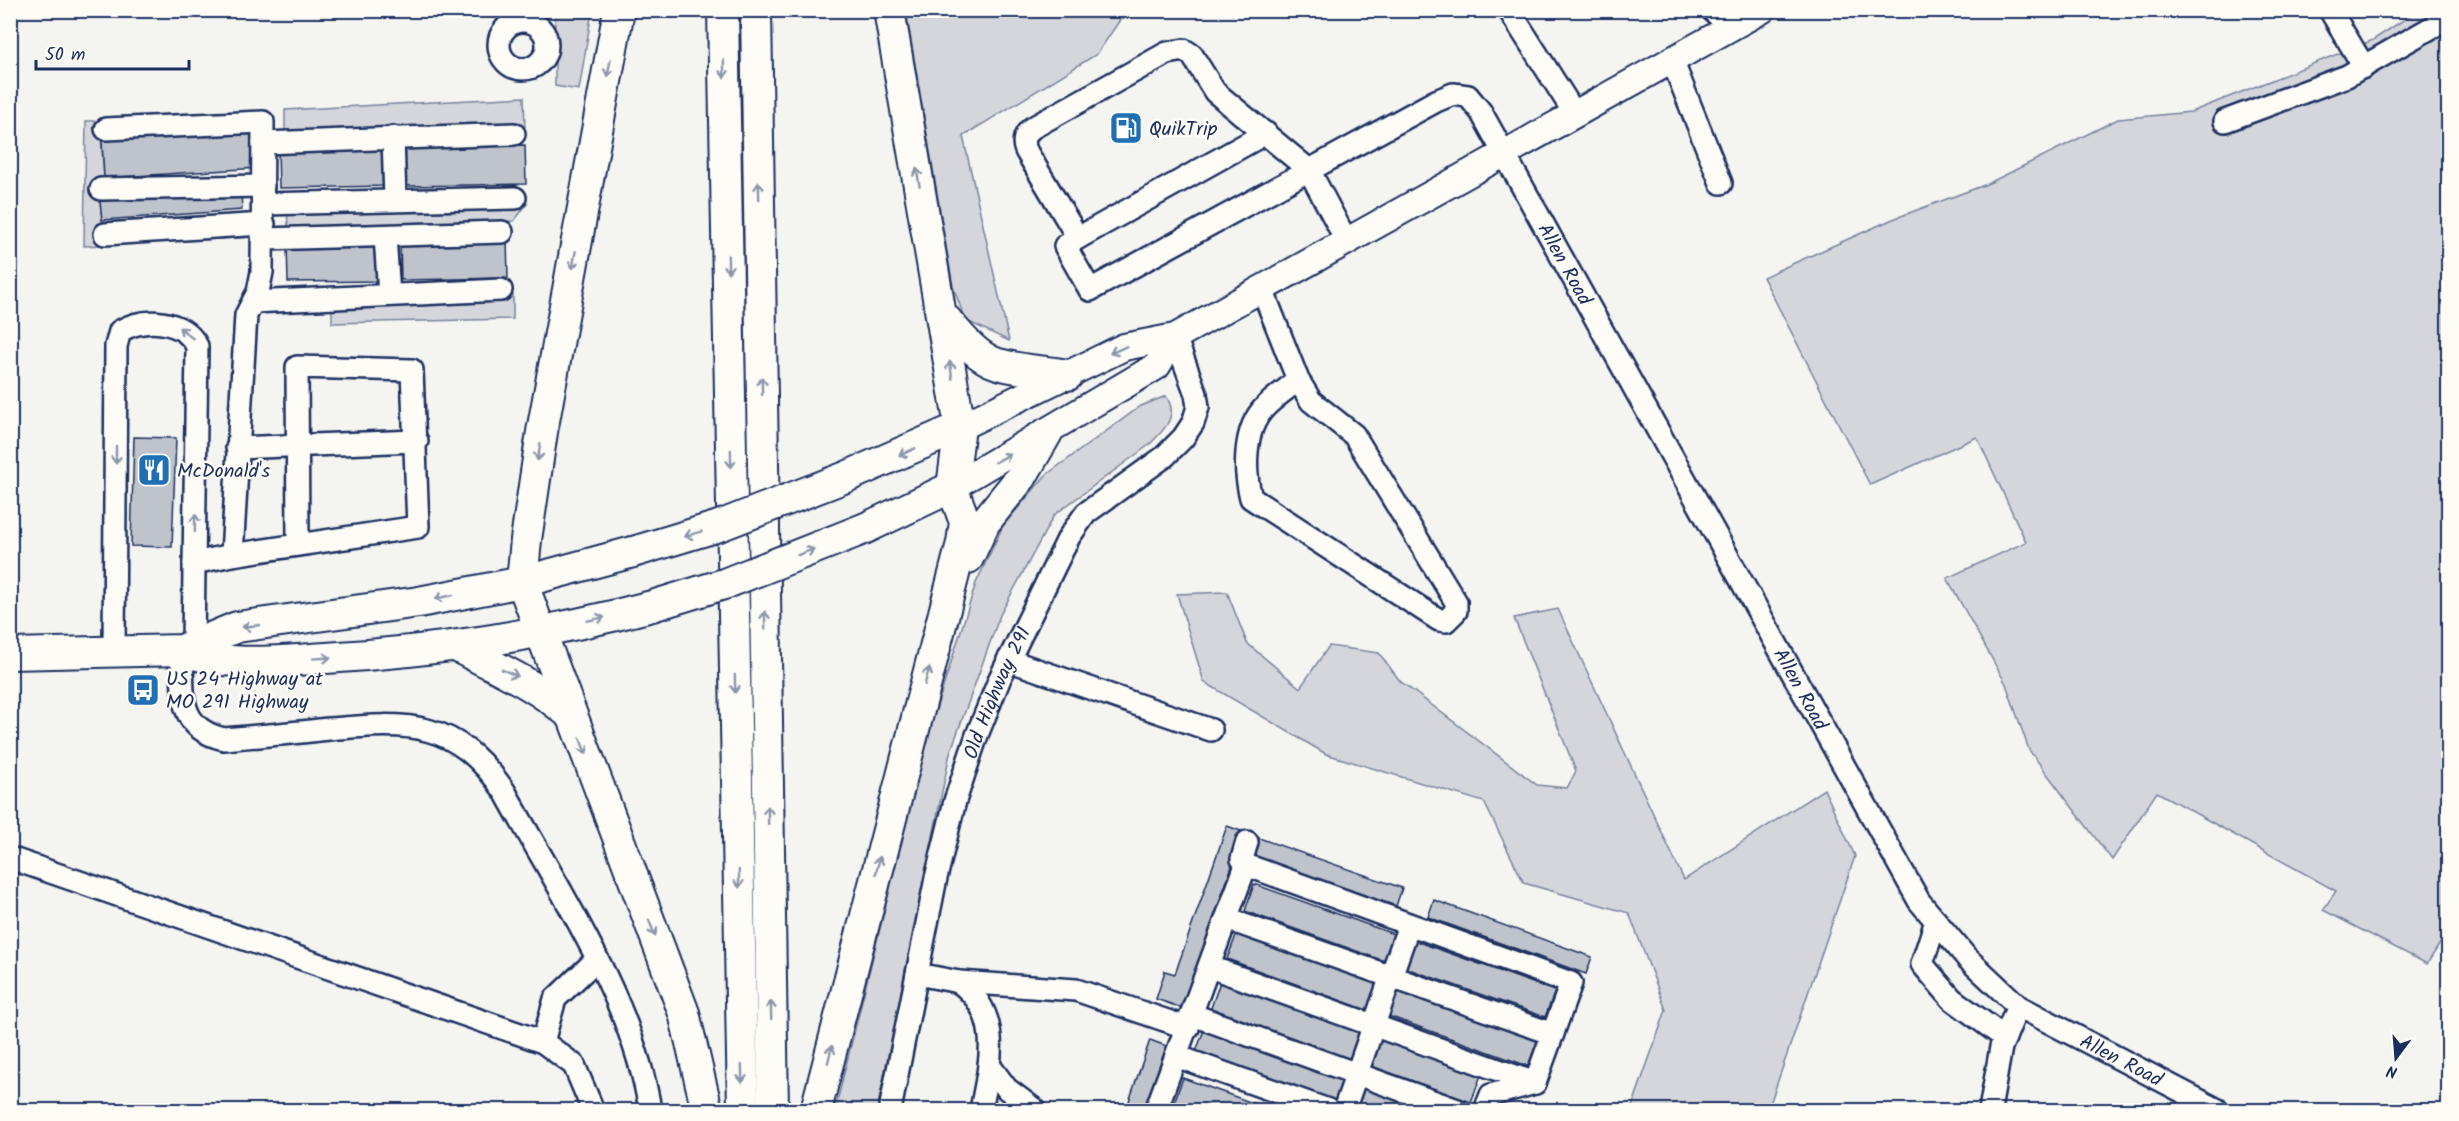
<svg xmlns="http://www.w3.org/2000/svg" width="2459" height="1121" font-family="Kalam,sans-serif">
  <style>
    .green { fill: #d4d6db; stroke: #78829c; stroke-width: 1.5 }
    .building { fill: #bfc3cc; stroke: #1b2f5e; stroke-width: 1.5 }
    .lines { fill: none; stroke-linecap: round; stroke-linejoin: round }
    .minor-casing { stroke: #1b2f5e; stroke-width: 26 }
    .major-casing { stroke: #1b2f5e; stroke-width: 30 }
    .highway-casing { stroke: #1b2f5e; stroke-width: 34 }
    .minor { stroke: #fdfcf7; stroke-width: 21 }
    .major { stroke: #fdfcf7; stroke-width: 26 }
    .highway { stroke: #fdfcf7; stroke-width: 30 }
    .highway-bridge-casing { stroke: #1b2f5e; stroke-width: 34; stroke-linecap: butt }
    .highway-bridge { stroke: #fdfcf7; stroke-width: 30 }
    .oneway { stroke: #8c96aa }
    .labels { text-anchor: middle; stroke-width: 5; stroke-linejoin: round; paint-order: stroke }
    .poi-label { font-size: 20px; fill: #1b2f5e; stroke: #fdfcf7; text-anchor: start }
    .street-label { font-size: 20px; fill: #1b2f5e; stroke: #fdfcf7 }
  </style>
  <rect width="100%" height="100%" fill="#f4f4f1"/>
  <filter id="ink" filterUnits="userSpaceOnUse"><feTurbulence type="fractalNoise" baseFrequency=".0167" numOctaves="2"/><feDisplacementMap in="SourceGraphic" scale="12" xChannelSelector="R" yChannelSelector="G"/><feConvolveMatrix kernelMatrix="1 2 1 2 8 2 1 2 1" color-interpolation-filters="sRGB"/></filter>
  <g filter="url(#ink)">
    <!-- green -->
    <path class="green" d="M555 11H592L579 90 555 86Z
      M906 11H1126L1097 54 963 136 1009 341 965 320 953 286Z
      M2417 11H2448V931L2427 964 2323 910 2336 891 2157 792 2112 860 2029 750 2006 684 1947 578 2026 542 1977 437 1870 485 1763 277 1893 219 1987 184 2118 119 2191 112 2373 40Z
      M524 97 525 127 285 132V110Z
      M86 121H100L104 178 100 201 104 241 243 232 257 237 84 246Z
      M527 204 514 221 288 227 287 208Z
      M513 295V319L332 323V301Z
      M1166 396C1180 416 1163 431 1149 445L1054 515 1000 615 950 753 877 1110H835L928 735 976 583 1003 526 1046 475 1141 406Z
      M1227 592 1247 643 1300 688 1329 646 1379 653 1400 681 1537 785 1567 788 1576 771 1514 618 1558 609 1684 880 1824 789 1855 856 1768 1110H1631L1666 1010 1629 913 1524 883 1484 802 1326 754 1204 682 1177 594Z"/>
    <!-- building -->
    <path class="building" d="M256 131 258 168 104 178 102 141Z
      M525 145 526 184 404 186 403 148Z
      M385 148 386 186 279 188 278 150Z
      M241 192 242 210 102 220 100 201Z
      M507 239 508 278 401 280 400 241Z
      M382 242V281L288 282 287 244Z
      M134 437 176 438 172 547 131 546Z
      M1227 826 1244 832 1182 1008 1156 999 1165 971 1175 974Z
      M1256 837 1402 888 1396 906 1250 855Z
      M1254 884 1399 936 1390 963 1245 911Z
      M1434 900 1592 957 1586 974 1428 917Z
      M1237 933 1382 985 1372 1012 1227 959Z
      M1410 939 1555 991 1545 1017 1400 966Z
      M1220 982 1365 1034 1355 1061 1211 1008Z
      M1393 988 1538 1039 1528 1066 1383 1014Z
      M1204 1030 1349 1082 1339 1109 1194 1057Z
      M1375 1038 1481 1075 1471 1102 1366 1064Z
      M1150 1040 1169 1047 1147 1110H1126Z
      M1183 1078 1272 1110H1187L1173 1105Z
      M1358 1085 1429 1110H1349Z"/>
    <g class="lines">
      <!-- minor casing -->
      <g class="minor-casing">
        <g id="minor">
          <path d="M1509 10 1575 114"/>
          <path d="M1712 10 1731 27"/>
          <path d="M2330 10 2364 67"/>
          <circle cx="523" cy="45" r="24"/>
          <path d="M1672 60 1721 183"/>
          <path d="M2225 121 2347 76 2448 18"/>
          <path d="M106 129 263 122 262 272 258 292 246 315 232 555"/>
          <path d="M1266 133 1078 238 1028 154C1022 145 1023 135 1032 128L1167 53 1184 50 1192 55 1215 92 1309 170 1347 242"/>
          <path d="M393 137 395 200"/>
          <path d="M263 143 514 134"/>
          <path d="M101 189 263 186"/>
          <path d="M263 204 515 198"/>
          <path d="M105 234 264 224"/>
          <path d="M385 236 389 295"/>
          <path id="s1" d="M1078 238 1065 246 1090 290 1436 101 1453 94 1468 96 1481 112 1919 901 1967 958 2018 1006 2218 1110"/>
          <path d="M264 239 502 232"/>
          <path d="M1262 289 1298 380 1311 401 1354 435 1456 602V611L1446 621 1439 620 1251 498C1244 471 1243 429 1265 407 1275 397 1287 389 1298 380"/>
          <path d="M253 302 501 290"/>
          <path d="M237 448 417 441"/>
          <path d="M194 563 232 555 418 527 412 370 297 367 298 544"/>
          <path d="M182 650C184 691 175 728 224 739 259 736 294 733 329 729 410 722 455 719 505 792 558 889 633 1000 650 1110"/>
          <path d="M114 652 116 346 120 331C145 317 183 319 197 346L193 644"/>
          <path d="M1008 660 1211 730"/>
          <path d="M10 858 543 1042 555 999 596 960"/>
          <path d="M1246 865 1571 983 1535 1083 1491 1095 1485 1110"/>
          <path d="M1227 919 1553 1034"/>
          <path d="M1936 921 1922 964 1952 999 2005 1038"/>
          <path d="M1210 967 1535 1083"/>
          <path d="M917 974 959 982 1076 990 1188 1028"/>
          <path d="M959 982C1004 1015 990 1063 981 1110"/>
          <path d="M1193 1015 1457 1110"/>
          <path d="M543 1042 574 1065 593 1110"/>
          <path d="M1176 1056 1328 1110"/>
          <path d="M989 1065 1007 1089 1035 1110"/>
          <path id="s2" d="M890 1110 936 878 955 801 977 735 1000 678 1069 537 1086 513 1164 457 1183 438 1193 423 1198 407 1196 394 1175 337"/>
          <path d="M1156 1110 1246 865 1242 859 1247 842"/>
          <path d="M1344 1110 1409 925"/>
          <path d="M1990 1110 2001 1047 2018 1006"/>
        </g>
      </g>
      <!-- major casing -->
      <g class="major-casing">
        <path id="major" d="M960 427 1124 347 1175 337 1762 10
          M952 487 1157 366 1175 337"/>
      </g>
      <!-- highway casing -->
      <g class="highway-casing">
        <path id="highway" d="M619 10 542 432 526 540 522 582 684 1013 707 1110
          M723 10 743 1110
          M756 10 773 1110
          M942 315C958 333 975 357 998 364 1020 370 1045 371 1068 375
          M846 477 960 427
          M866 528 952 487
          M968 558 985 522 1022 476 1047 433
          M458 647C500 670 532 682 570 714
          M182 650C229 668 277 661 326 658 440 651 542 635 652 606
          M10 654 182 650 237 627 419 602 522 582 633 552
          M816 1110 962 543 965 522 952 487 960 427 889 10"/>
      </g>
      <!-- minor -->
      <use href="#minor" class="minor"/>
      <!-- major -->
      <use href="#major" class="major"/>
      <!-- highway -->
      <use href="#highway" class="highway"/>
      <!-- highway-bridge casing -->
      <g class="highway-bridge-casing">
        <path id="highway-bridge" d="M633 552 719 526 846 477
          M652 606 724 584 866 528"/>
      </g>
      <!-- highway-bridge -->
      <use href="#highway-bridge" class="highway-bridge"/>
    </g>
    <!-- one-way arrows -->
    <defs><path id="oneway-shaft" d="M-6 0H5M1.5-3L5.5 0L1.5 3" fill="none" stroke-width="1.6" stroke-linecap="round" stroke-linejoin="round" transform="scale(1.5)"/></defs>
    <g class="oneway">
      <use href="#oneway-shaft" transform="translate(609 68) rotate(100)"/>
      <use href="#oneway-shaft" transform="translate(724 69) rotate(89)"/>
      <use href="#oneway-shaft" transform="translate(918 177) rotate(-100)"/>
      <use href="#oneway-shaft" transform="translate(759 191) rotate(-91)"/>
      <use href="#oneway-shaft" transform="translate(574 260) rotate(100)"/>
      <use href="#oneway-shaft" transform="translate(728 264) rotate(89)"/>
      <use href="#oneway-shaft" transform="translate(186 333) rotate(-141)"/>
      <use href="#oneway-shaft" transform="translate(1118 350) rotate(156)"/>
      <use href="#oneway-shaft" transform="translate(951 370) rotate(-99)"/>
      <use href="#oneway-shaft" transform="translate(762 386) rotate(-91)"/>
      <use href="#oneway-shaft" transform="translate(539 452) rotate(99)"/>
      <use href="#oneway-shaft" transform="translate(907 452) rotate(156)"/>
      <use href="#oneway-shaft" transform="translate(116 455) rotate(90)"/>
      <use href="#oneway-shaft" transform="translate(1003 458) rotate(-29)"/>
      <use href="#oneway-shaft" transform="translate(731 459) rotate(89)"/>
      <use href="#oneway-shaft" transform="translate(195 523) rotate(-89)"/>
      <use href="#oneway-shaft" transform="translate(693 534) rotate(163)"/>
      <use href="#oneway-shaft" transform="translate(806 552) rotate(-20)"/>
      <use href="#oneway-shaft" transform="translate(444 597) rotate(169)"/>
      <use href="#oneway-shaft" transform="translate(596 619) rotate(-12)"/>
      <use href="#oneway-shaft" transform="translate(765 620) rotate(-91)"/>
      <use href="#oneway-shaft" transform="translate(251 626) rotate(174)"/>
      <use href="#oneway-shaft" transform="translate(322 658) rotate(-4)"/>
      <use href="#oneway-shaft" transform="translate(510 673) rotate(23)"/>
      <use href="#oneway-shaft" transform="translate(927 676) rotate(-75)"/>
      <use href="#oneway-shaft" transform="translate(735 684) rotate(89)"/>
      <use href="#oneway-shaft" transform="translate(583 746) rotate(69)"/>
      <use href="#oneway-shaft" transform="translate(768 815) rotate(-91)"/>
      <use href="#oneway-shaft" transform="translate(878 865) rotate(-76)"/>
      <use href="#oneway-shaft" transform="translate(739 879) rotate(89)"/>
      <use href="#oneway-shaft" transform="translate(652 928) rotate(69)"/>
      <use href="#oneway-shaft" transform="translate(771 1010) rotate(-91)"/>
      <use href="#oneway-shaft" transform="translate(830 1054) rotate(-76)"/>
      <use href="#oneway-shaft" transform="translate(742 1074) rotate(89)"/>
    </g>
  </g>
  <!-- icons -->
  <defs>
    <g id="fuel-square" transform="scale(1.725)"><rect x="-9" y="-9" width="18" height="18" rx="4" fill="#1f6fb2" stroke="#fdfcf7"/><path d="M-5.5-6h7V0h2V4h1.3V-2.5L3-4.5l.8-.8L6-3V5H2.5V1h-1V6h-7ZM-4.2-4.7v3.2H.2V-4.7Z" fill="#fff"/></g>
    <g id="restaurant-square" transform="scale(1.725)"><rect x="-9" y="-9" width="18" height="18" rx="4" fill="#1f6fb2" stroke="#fdfcf7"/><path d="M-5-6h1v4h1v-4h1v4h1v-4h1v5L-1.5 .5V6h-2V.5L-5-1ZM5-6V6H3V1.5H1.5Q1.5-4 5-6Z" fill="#fff"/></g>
    <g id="bus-square" transform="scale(1.725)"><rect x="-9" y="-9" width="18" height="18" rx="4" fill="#1f6fb2" stroke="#fdfcf7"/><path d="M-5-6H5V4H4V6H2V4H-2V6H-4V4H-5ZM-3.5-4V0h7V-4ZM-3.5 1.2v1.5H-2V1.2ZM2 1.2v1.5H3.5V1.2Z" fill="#fff"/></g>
  </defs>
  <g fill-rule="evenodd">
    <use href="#fuel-square" x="1126" y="128"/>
    <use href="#restaurant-square" x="154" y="470"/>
    <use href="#bus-square" x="143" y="690"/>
  </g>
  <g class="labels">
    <!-- poi labels -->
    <g class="poi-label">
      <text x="1149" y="135">QuikTrip</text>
      <text x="177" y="477">McDonald's</text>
      <text x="166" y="685">US 24 Highway at<tspan x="166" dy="23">MO 291 Highway</tspan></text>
    </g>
    <!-- street labels -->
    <g class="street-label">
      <text dy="7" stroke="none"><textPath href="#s1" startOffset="688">Allen Road</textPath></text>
      <text dy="7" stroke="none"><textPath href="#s1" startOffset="1174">Allen Road</textPath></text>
      <text dy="7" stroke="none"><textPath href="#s2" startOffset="432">Old Highway 291</textPath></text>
      <text dy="7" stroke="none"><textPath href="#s1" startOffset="1678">Allen Road</textPath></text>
    </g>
  </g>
  <!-- margin -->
  <rect width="2459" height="1121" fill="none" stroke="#fdfcf7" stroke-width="36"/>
  <rect x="18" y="18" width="2423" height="1085" fill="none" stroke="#1b2f5e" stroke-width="2" filter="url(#ink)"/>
  <!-- north arrow -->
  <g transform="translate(2396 1058) rotate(196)" stroke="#fdfcf7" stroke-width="4.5" paint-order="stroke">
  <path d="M0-4.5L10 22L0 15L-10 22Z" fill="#1b2f5e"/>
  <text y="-9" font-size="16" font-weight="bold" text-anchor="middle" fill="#1b2f5e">N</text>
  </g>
  <!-- scale -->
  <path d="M36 60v9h153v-9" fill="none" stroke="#1b2f5e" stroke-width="3"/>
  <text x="45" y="60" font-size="18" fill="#1b2f5e" stroke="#fdfcf7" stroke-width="4.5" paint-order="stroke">50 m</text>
</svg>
